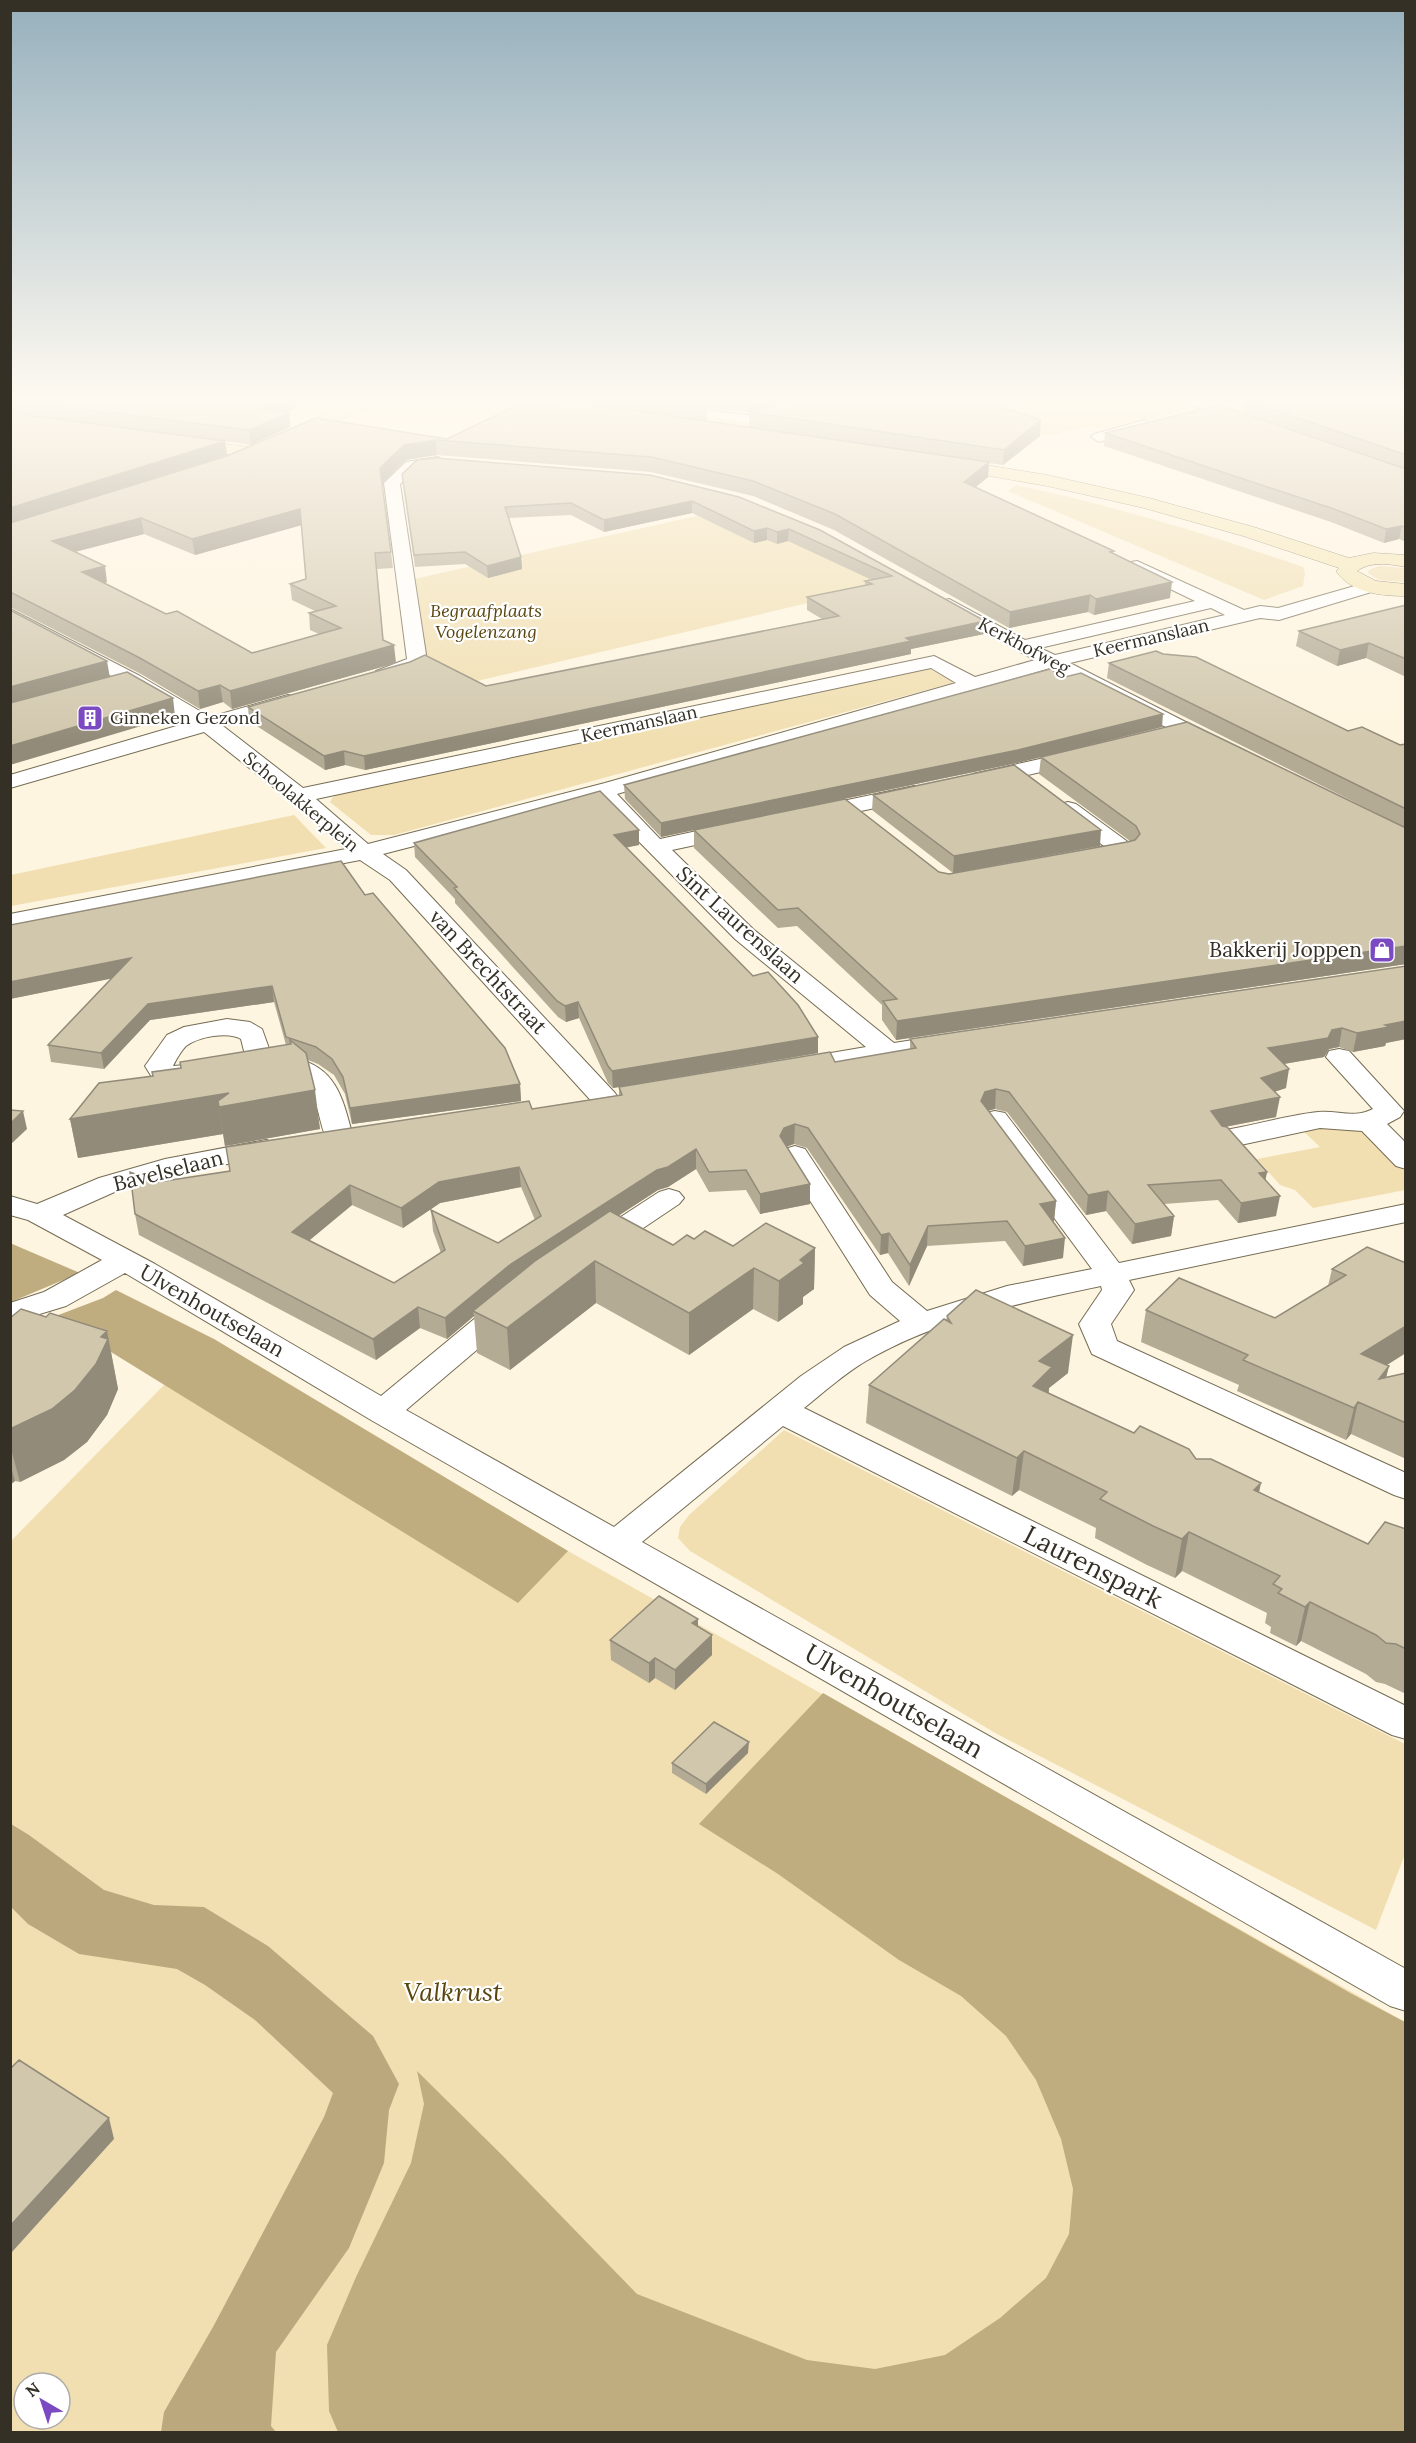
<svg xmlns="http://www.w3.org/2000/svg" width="1416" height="2443" font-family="Lora,serif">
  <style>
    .green { fill: #f1dfb1; fill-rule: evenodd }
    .forest { fill: #bfad80 }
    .water { fill: #bba97d }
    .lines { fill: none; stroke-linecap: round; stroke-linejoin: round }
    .street-casing { stroke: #756c54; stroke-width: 2 }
    .secondary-casing { stroke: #756c54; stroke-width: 1 }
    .street { fill: #fff; fill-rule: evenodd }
    .secondary { fill: #f4e6b4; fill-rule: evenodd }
    .wall { fill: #b4ab95; fill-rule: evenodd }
    .shaded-wall { fill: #928b79 }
    .building { fill: #d1c7ad; stroke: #928b79; stroke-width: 1.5; fill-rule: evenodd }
    .labels { text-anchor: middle; stroke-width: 4.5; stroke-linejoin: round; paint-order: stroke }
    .far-park-label { font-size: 18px; font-style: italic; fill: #59460e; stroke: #fff }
    .far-street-label { font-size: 18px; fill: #343025; stroke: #fff }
    .far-poi-label { font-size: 18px; fill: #343025; stroke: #fff; text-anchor: start }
    .street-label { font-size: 21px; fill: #343025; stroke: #fff }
    .poi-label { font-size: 21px; fill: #343025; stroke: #fff; text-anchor: end }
    .near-street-label { font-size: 26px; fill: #343025; stroke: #fff }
    .near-park-label { font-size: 26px; font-style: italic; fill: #59460e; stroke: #fff }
  </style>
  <rect width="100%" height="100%" fill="#fef5e0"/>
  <!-- green -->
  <path class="green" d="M1032 398H1172L1198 408 1102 429 1091 426 1047 436 966 409Z
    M1016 485C1114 506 1208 534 1303 567L1305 573 1303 586 1264 600 1008 491Z
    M737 507 893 583 477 681 439 664 421 662 414 579Z
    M1379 566 1405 568V582L1379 580 1368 573 1369 570Z
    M928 668 954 681 952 683 394 835H371L330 802 333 797 343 792Z
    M294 815 326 848 11 906V875Z
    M1325 1126C1370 1128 1377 1139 1405 1172V1190L1313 1208 1295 1190 1280 1185 1257 1159 1320 1147 1301 1129Z
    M214 1339 568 1551 1405 2022V2432H11V1541L165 1384ZM24 2383H60V2419H24Z
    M784 1430 1405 1744V1854L1376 1930 997 1734 690 1551 678 1538 680 1527 689 1515Z"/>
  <!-- forest -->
  <path class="forest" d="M10 1243 80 1273 11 1302Z
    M116 1290 214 1339 568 1551 518 1603 111 1352 40 1322 103 1298Z
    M823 1693 1352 1994 1405 2022V2432H338L329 2411 327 2345 356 2277 411 2163 424 2104 417 2071 503 2156 637 2294 807 2360 875 2369 945 2355 1000 2318 1046 2278 1069 2234 1073 2189 1061 2139 1036 2080 1006 2036 961 1996 899 1960 778 1874 699 1824Z"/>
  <!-- water -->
  <path class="water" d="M11 1824 29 1835 104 1890 154 1905 204 1907 268 1946 373 2036 399 2084 389 2110 384 2163 349 2248 276 2352 271 2426 276 2432H161L164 2412 213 2327 324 2117 333 2093 255 2020 205 1985 177 1969 79 1954 28 1924 11 1907Z"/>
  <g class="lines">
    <!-- street casing -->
    <g class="street-casing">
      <path id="street" d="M641 398H666L716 412 748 415 817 398H842L840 401 748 425 715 421 643 401Z
        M1179 398H1200L1251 419 1254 422 1246 427 1181 401Z
        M1145 420 1153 425 1150 428 1099 442 1091 437 1094 434Z
        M438 457 446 462 444 465 417 469 400 484 427 661C418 674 391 683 376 679L373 675 376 671 407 659 384 483 406 462Z
        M1137 561 1244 610 1260 606 1278 608 1372 581 1378 582 1381 586 1378 590 1279 620 1260 618 1070 663 1219 739 1223 743 1219 747 1212 749 1205 747 1050 668 617 794 660 839 734 823 742 825 745 830 742 835 672 850 753 929 894 1043 951 1034 960 1036 964 1042 960 1048 794 1075 784 1073 780 1067 784 1061 866 1047 735 939 597 799 383 854 406 870 615 1093 619 1099 615 1105 605 1107 595 1105 390 880 360 860 10 928V914L346 849 291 801 204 732 10 788V775L190 722 126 684 10 622V609L140 676 210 717 288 695 295 697 298 701 295 705 223 726 303 788 934 656 975 677 1035 660 942 609 940 605 942 601 949 599 1025 640 1195 601 1131 570 1128 566 1131 562ZM1211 608 1225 615 1055 655 1040 648ZM931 668 956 683 605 783 368 844 316 799Z
        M1080 750 1088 751 1091 756 1088 761 981 786 973 784 970 779 973 774Z
        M914 786 922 788 925 793 922 798 814 821 806 819 803 814 806 809 814 807Z
        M1068 802 1076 804 1132 845 1136 850 1132 855 1095 862 1087 860 1083 855 1087 850 1104 846 1060 814 1057 809 1060 804Z
        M227 1019 250 1022 262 1029 271 1054C279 1053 287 1056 295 1058 337 1068 343 1099 353 1137L349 1143 339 1146 329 1143C323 1134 321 1122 318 1111 307 1068 284 1073 249 1065L246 1059 241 1039C228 1031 198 1037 186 1046 181 1051 176 1060 173 1066L200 1064 210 1066 214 1072 210 1078 177 1083 153 1079 145 1066 167 1035 184 1027Z
        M1339 1049 1349 1051 1404 1111 1400 1117 1387 1124 1406 1143V1169L1396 1166 1362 1131 1320 1128 1231 1147 1221 1144 1217 1138 1221 1132 1231 1129C1260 1124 1289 1115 1318 1112 1338 1110 1354 1119 1373 1109L1326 1057 1329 1051Z
        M995 1111 1005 1113 1119 1263 1406 1204V1222L1129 1280 1134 1290 1111 1324 1117 1341 1406 1473V1499L1394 1495 1092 1354 1079 1324 1102 1290 1101 1286C1021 1303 937 1319 866 1361 844 1374 824 1392 804 1408L1406 1706V1739L1392 1735 783 1426 642 1542 1406 1969V2011L1390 2006 371 1420 125 1273 66 1306 10 1323V1303L44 1292 102 1260 28 1220 10 1215V1196L37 1204 99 1178 165 1159 266 1140 276 1143 280 1149 276 1155 179 1173 119 1190 63 1215 155 1264 381 1396 496 1301 507 1298 518 1301 523 1308 518 1315 406 1410 614 1527 801 1376 844 1347 900 1321 870 1295 781 1155 785 1149 795 1146 805 1149 892 1282 927 1311 1007 1286 1092 1269 981 1119 985 1113Z
        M669 1189 679 1192 684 1198 679 1204 609 1251 598 1254 587 1251 583 1245 587 1239 659 1192Z"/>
    </g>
    <!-- secondary casing -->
    <g class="secondary-casing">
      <path id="secondary" d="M363 398H385L383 401 253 457 182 449 176 448 173 444 176 440 182 439 251 447Z
        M491 398C509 398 566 395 577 408L569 413 499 403Z
        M630 405 798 430 804 431 806 435 804 439 798 440 624 413 622 410Z
        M944 458 1047 475 1149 498 1257 528 1349 558 1373 553 1406 555V567C1389 564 1371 561 1357 571L1376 581 1406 584V596C1381 596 1351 593 1336 571L1339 568 1243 536 1144 508 1047 486 938 467 935 463 938 459Z"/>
    </g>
    <!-- street -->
    <use href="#street" class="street"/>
    <!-- secondary -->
    <use href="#secondary" class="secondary"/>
  </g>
  <!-- wall -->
  <path class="wall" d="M10 398H313L285 413H289L290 427 251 445 225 441 227 456 179 471 227 456 447 439 836 440 749 427V412L716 410 707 407V421L559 399V398H975L1040 436 1003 465 989 463 988 477 976 487 1114 554 1170 598 1094 615 1088 612 1009 628 834 530 753 496 651 472 437 455 406 460 382 483 393 568 377 569 383 640 396 663 232 709 223 702 200 709 141 674 10 607ZM301 525 306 579 290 584 292 600 315 611 309 613 310 630 319 634 252 653 166 614 105 583 107 582 75 552 144 534 195 555Z
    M1216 398H1247L1225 402Z
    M1406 398V469L1243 412 1245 400Z
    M1105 433 1406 469V542L1399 539 1384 543 1331 522 1104 446Z
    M402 474 739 497 985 621 984 634 911 649V654L365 770 345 765 325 770 249 721 248 707 486 686 822 619 807 610V597L865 585V581L872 580 788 541 777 544 767 540 754 543 692 513 604 532 571 515 509 518 521 557 522 569 488 578 465 564 415 567Z
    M1406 605V677L1366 658 1337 666 1296 646 1299 631Z
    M1109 663 1348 731 1400 745 1406 744V828L1107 678Z
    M1162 727 1017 763 661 837 625 799 624 785Z
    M1041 757 1406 828V964L896 1040 882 1020V1005L797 926 778 928 694 848V830L949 874 1130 841 1039 774Z
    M873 795 1100 846 953 873 872 810Z
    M414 843 639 845 626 847 753 976 818 1037V1053L613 1088 608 1083 579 1018 566 1022 558 1017 455 903V899L415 857Z
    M365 895 520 1084 521 1101 352 1124 345 1094 334 1075 318 1064 308 1060 320 1129 225 1146 223 1134 78 1158 70 1119 153 1076 181 1068 286 1045 274 1002 150 1020 104 1069 51 1062 48 1045 112 978 10 999V925Z
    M1406 966V1039L1386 1043 1385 1046 1353 1052 1339 1047 1329 1049 1324 1057 1284 1064 1286 1088 1274 1092 1276 1117 1225 1127 1267 1172 1265 1180 1276 1216 1238 1223 1218 1200 1164 1204 1174 1216 1171 1236 1132 1244 1106 1211 1086 1215 1007 1112 995 1109 988 1110 1056 1201 1054 1221H1053L1063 1258 1023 1266 1005 1241 927 1246 909 1286 888 1253 880 1255 807 1148 794 1144 786 1147 810 1184V1204L760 1214 746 1190 709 1192 696 1169 668 1187 658 1190 618 1216 673 1245 694 1239 733 1246 815 1248 814 1289 803 1297V1304L778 1322 753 1309 689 1355 596 1303 510 1370 477 1353 474 1316 447 1339 420 1328 376 1360 139 1235 135 1214 158 1182 230 1171 226 1147 532 1109 619 1095V1087L835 1062 910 1049V1039ZM521 1187 535 1220 498 1243 431 1210 433 1231 441 1253 394 1283 310 1240 352 1205 403 1228 440 1203Z
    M1367 1247 1386 1365 1389 1366 1386 1377 1406 1373V1459L1351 1434 1346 1440 1237 1391 1239 1385 1141 1342 1146 1310 1275 1318 1328 1286 1332 1269Z
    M947 1316 1068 1373 1049 1388V1393L1134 1433 1196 1459 1259 1492 1368 1544 1406 1529V1694L1385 1684 1376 1682 1366 1674 1301 1641 1296 1646 1270 1633 1271 1627 1265 1623 1267 1613 1182 1571 1175 1578 1147 1565 1095 1538 1096 1528 1019 1490 1012 1496 866 1423 869 1385 946 1320Z
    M46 1317 107 1331 118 1389 107 1415 87 1442 64 1460 20 1482 15 1481 10 1485V1318Z
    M698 1619V1626L712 1635V1655L675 1690 655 1678 649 1683 611 1660 610 1640Z
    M748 1753 706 1794 672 1773V1763Z"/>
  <!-- shaded-wall -->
  <path class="shaded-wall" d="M284 398H313L264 423 263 409Z
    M748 398H807L748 413Z
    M1225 398H1247L1225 402Z
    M289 413 290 427 251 445 249 430Z
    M1041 420 1040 436 1003 465 1004 450Z
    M436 440 437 455 406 460 382 483 380 468 404 445Z
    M225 441 227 456 10 524V508Z
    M989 462 988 477 963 497 964 482Z
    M692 501V513L604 532V520Z
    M300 509 302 525 195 555 192 539Z
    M141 518 144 534 55 557 52 541Z
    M1402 526 1399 539 1384 543 1386 529Z
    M767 528V540L754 543V531Z
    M789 529 788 541 777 544V532Z
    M521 557 522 569 488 578 487 566Z
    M105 566 107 582 85 588 82 572Z
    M1172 582 1170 598 1094 615 1096 599Z
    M1090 595 1088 612 1009 628 1010 612Z
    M985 621 984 634 911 649V654L365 770 364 756Z
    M1369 643 1366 658 1337 666 1340 650Z
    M394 645 396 663 232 709 230 691Z
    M107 661 110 678 10 706V687Z
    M220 685 223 702 200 709 198 691Z
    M173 698 175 716 10 765V746Z
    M1163 714 1162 727 1017 763 661 837V823Z
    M344 751 345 765 325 770 324 756Z
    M639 830V845L615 850 614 835Z
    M1101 830 1100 846 953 873 954 856Z
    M1406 946V964L896 1040 897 1021Z
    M131 958 134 974 10 999V982Z
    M272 986 274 1002 150 1020 104 1069 101 1053 148 1004Z
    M578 1002 579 1018 566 1022 565 1006Z
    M1406 1021V1039L1386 1043 1385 1046 1353 1052 1357 1033 1385 1025Z
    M1342 1028 1339 1047 1329 1049 1324 1057 1265 1067 1268 1048Z
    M818 1037V1053L613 1088 612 1071Z
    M1289 1069 1286 1088 1258 1097 1261 1078Z
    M520 1084 521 1101 352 1124 350 1108Z
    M996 1089 995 1109 983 1112 981 1101 985 1092Z
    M315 1090 320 1129 225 1146 218 1101 223 1134 78 1158 70 1119 229 1093Z
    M1280 1097 1276 1117 1208 1130 1211 1111Z
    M23 1111 27 1129 10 1145V1124Z
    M795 1124 794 1144 783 1148 780 1136 784 1128Z
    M696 1149V1169L668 1187 658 1190 513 1284 473 1311 474 1316 447 1339 445 1318 511 1264 657 1170Z
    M519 1167 521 1187 440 1203 403 1228 401 1208 439 1182Z
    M1267 1172 1263 1192 1259 1173Z
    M810 1184V1204L760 1214V1194Z
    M350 1185 352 1205 295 1252 292 1232Z
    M1108 1191 1106 1211 1086 1215 1088 1195Z
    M1280 1196 1276 1216 1238 1223 1241 1203Z
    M1056 1201 1054 1221 1037 1224 1040 1204Z
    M1174 1216 1171 1236 1132 1244 1135 1224Z
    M928 1226 927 1246 909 1286 910 1265Z
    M889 1233 888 1253 880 1255 881 1235Z
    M1065 1238 1063 1258 1023 1266 1025 1246Z
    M815 1248 814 1289 803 1297V1304L778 1322 779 1281 800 1260Z
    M595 1261 596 1303 510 1370 507 1328Z
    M754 1268 753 1309 689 1355V1313Z
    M418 1307 420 1328 376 1360 373 1339Z
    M1406 1326V1353L1354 1386 1361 1354Z
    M107 1331 118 1389 107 1415 87 1442 64 1460 20 1482 10 1445V1429Z
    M1073 1335 1068 1373 1049 1388 1047 1405 1033 1386 1039 1361Z
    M1389 1366 1381 1398 1379 1379Z
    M1358 1402 1351 1434 1346 1440 1354 1408Z
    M1024 1451 1019 1490 1012 1496 1017 1458Z
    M10 1463 15 1481 10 1485Z
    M1261 1483 1253 1522 1254 1490Z
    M1189 1532 1182 1571 1175 1578 1182 1539Z
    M1310 1602 1301 1641 1296 1646 1305 1607Z
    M698 1619V1639L692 1623Z
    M712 1635V1655L675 1690V1670Z
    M655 1658V1678L649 1683V1663Z
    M749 1742 748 1753 706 1794V1784Z
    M109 2118 114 2139 12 2252 10 2246V2226Z"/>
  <!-- building -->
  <path class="building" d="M10 398H284L263 409 289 413 249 430 10 400Z
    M532 398H546L989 462 964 482 1114 551 1110 552 1172 582 1096 599 1090 595 1010 612 835 514 753 481 651 457 436 440 404 445 380 468 391 552 375 553 383 640 394 645 230 691 220 685 198 691 138 657 10 592V523L227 456 316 418 447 439ZM300 509 306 579 290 584 336 606 309 613 341 628 252 653 177 611 166 614 82 572 105 566 52 541 141 518 192 539Z
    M653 398H678L707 406Z
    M803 398H975L1041 420 1004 450 749 412Z
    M1255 398H1406V455L1245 400Z
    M1219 405 1406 469V527L1402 526 1386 529 1334 509 1105 433Z
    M10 413 225 441 10 508Z
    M436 458 650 475 739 497 820 530 985 621 906 638 911 641 364 756 344 751 324 756 248 707 410 662 425 655 486 686 839 616 807 597 872 584 865 581 892 576 789 529 777 532 767 528 754 531 692 501 604 520 571 503 505 507 521 557 487 566 465 552 414 555 402 474 417 460Z
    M1406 605V659L1369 643 1340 650 1299 631Z
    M10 610 107 661 10 687Z
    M1156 651 1163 654 1196 657 1348 731 1362 727 1400 745 1406 744V809L1109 663Z
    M1050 669 1065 677 1081 673 1163 714 1018 750 661 823 624 785Z
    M127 672 173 698 10 746V703Z
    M1187 722 1406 828V946L897 1021 883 1001 897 999 798 908 778 910 694 830 845 799 939 872 949 874 1127 842 1135 840 1140 834 1136 826 1041 757Z
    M1014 765 1101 830 954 856 873 795Z
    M600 791 639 830 614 835 753 976 768 972 798 1005 818 1037 612 1071 608 1066 578 1002 565 1006 557 1001 454 888 457 887 414 843Z
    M341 861 365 895 373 893 505 1048 520 1084 350 1108 343 1077 332 1059 316 1047 286 1037 272 986 148 1004 101 1053 48 1045 131 958 10 982V925Z
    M1406 966V1021L1385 1025 1389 1027 1357 1033 1342 1028 1332 1030 1328 1038 1268 1048 1289 1069 1261 1078 1280 1097 1211 1111 1222 1126 1227 1127 1267 1172 1259 1173 1280 1196 1241 1203 1221 1180 1148 1185 1174 1216 1135 1224 1108 1191 1088 1195 1009 1092 996 1089 985 1092 981 1101 1056 1201 1040 1204 1065 1238 1025 1246 1007 1221 928 1226 910 1265 889 1233 881 1235 808 1128 795 1124 784 1128 780 1136 810 1184 760 1194 746 1170 709 1172 696 1149 668 1167 657 1170 511 1264 445 1318 418 1307 373 1339 135 1214 130 1172 158 1182 230 1171 226 1147 529 1101 532 1109 622 1095 619 1087 830 1052 835 1062 916 1048 910 1039ZM519 1167 541 1216 498 1243 431 1210 445 1250 394 1283 292 1232 350 1185 401 1208 439 1182Z
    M290 1040 306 1053 315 1090 219 1107 218 1101 229 1093 70 1119 99 1083 153 1076 152 1072 181 1068 180 1062 291 1044Z
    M10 1110 23 1111 10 1124Z
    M610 1211 673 1245 687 1235 694 1239 705 1231 733 1246 766 1223 815 1248 800 1260 804 1263 779 1281 754 1268 689 1313 595 1261 507 1328 473 1311 535 1261Z
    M1367 1247 1406 1263V1326L1361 1354 1389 1366 1379 1379 1406 1373V1423L1358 1402 1354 1408 1243 1360 1248 1355 1146 1310 1179 1278 1275 1318 1346 1275 1332 1269Z
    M976 1290 1073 1335 1039 1361 1052 1367 1033 1386 1134 1433 1140 1426 1189 1449 1196 1459H1211L1261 1483 1254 1490 1368 1544 1385 1522 1406 1529V1649L1396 1644 1386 1643 1376 1635 1310 1602 1305 1607 1278 1593 1282 1589 1273 1584 1280 1576 1189 1532 1182 1539 1153 1526 1100 1499 1107 1492 1024 1451 1017 1458 869 1385 944 1319 951 1323 947 1316Z
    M21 1309 46 1317 50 1313 107 1331 101 1337 108 1339 96 1364 75 1390 52 1409 10 1429V1318Z
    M659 1596 698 1619 692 1623 712 1635 675 1670 655 1658 649 1663 610 1640Z
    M714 1722 749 1742 706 1784 672 1763Z
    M19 2060 109 2118 10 2226V2069Z"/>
  <!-- sky -->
  <linearGradient id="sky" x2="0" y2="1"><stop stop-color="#96b0bd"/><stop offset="0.54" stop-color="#fffaf1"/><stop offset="1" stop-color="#fffaf1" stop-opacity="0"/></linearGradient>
  <rect width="1416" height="740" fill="url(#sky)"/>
  <!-- icons -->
  <defs>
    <g id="building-square" transform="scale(1.35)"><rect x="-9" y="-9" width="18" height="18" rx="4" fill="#7b49c1" stroke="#fff"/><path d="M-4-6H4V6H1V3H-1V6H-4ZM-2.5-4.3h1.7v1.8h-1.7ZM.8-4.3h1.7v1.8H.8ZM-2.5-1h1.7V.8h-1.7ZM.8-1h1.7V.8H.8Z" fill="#fff"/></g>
    <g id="shop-square" transform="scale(1.35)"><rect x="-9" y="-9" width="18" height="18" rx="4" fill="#7b49c1" stroke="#fff"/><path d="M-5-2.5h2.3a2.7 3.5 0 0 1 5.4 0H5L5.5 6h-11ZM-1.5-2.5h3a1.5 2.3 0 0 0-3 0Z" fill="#fff"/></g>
  </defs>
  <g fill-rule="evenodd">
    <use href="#building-square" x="90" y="718"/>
    <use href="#shop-square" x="1382" y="950"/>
  </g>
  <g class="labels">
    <!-- far-park labels -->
    <g class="far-park-label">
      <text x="486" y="617">Begraafplaats<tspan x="486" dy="21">Vogelenzang</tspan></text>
    </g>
    <!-- far-street labels -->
    <g class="far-street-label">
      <text transform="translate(1151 638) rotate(-13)" y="6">Keermanslaan</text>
      <text transform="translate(1024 646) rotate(28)" y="6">Kerkhofweg</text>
      <text transform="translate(639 724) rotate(-12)" y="6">Keermanslaan</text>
      <text transform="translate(301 802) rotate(40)" y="6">Schoolakkerplein</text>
    </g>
    <!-- far-poi labels -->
    <g class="far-poi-label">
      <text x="110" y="724">Ginneken Gezond</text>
    </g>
    <!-- street labels -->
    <g class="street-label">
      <text transform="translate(740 925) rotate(42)" y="7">Sint Laurenslaan</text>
      <text transform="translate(488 972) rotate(47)" y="7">van Brechtstraat</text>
      <text transform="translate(168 1171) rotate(-14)" y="7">Bavelselaan</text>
      <text transform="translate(212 1311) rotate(30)" y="7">Ulvenhoutselaan</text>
    </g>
    <!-- poi labels -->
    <g class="poi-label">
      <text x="1362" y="957">Bakkerij Joppen</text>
    </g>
    <!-- near-street labels -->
    <g class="near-street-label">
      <text transform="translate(1093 1567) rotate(27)" y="9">Laurenspark</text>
      <text transform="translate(894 1701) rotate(30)" y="9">Ulvenhoutselaan</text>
    </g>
    <!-- near-park labels -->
    <g class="near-park-label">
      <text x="453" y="2001">Valkrust</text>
    </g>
  </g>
  <!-- border -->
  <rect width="1416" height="2443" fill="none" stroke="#343025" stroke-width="24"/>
  <!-- north arrow -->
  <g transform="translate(42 2401) rotate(321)"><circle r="28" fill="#ffffff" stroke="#aeaca8" stroke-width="1.5"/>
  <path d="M0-4.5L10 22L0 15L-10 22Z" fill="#7b49c1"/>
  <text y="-9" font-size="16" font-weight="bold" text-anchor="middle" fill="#343025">N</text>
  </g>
</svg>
